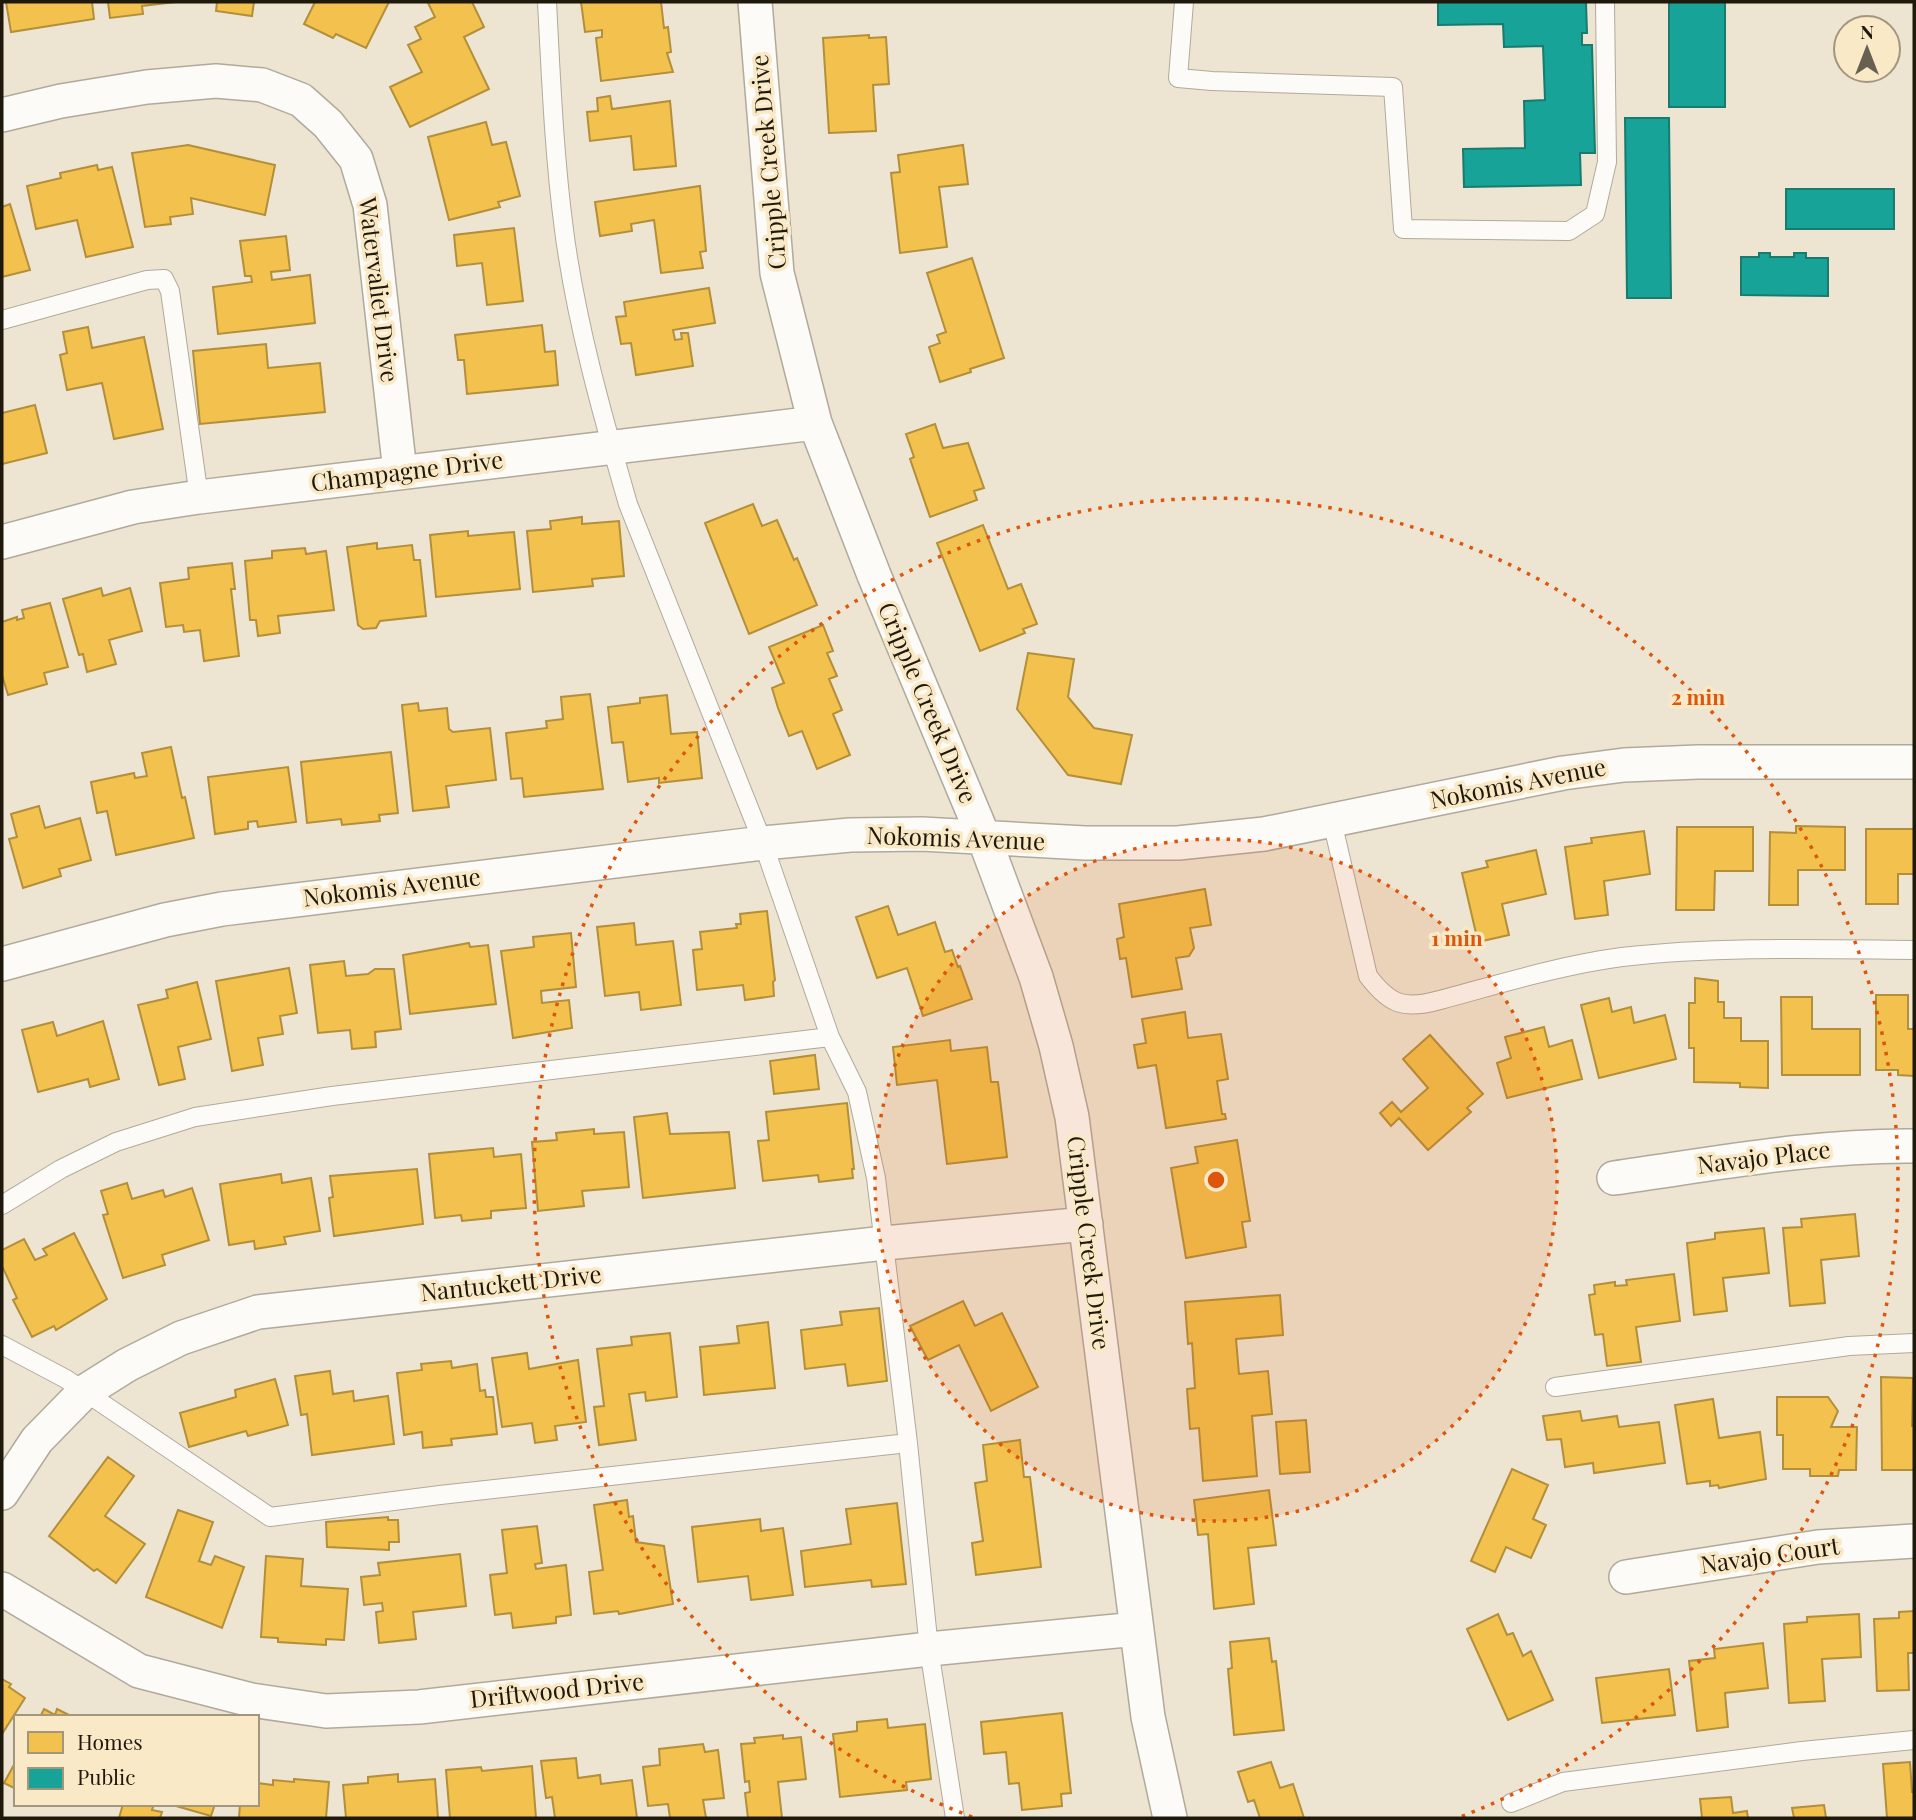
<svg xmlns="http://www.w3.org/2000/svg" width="1916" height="1820" font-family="'Playfair Display',serif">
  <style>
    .homes { fill: #f2c14e; stroke: #b38f3a; stroke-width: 2 }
    .public { fill: #17a398; stroke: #197a6e; stroke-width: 2 }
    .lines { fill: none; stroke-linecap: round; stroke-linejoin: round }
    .service-casing { stroke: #b0aa9b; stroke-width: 20 }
    .minor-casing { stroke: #b0aa9b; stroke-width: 36 }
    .service { stroke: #fcfbf8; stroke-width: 18 }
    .minor { stroke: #fcfbf8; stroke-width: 33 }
    .ring { fill: none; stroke: #de560c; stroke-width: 3.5; stroke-dasharray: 3.5 7 }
    .labels { text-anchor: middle; stroke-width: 7; stroke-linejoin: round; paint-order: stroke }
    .street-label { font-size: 24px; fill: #1f190c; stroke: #f9e9c6 }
    .centre { fill: #de560c; stroke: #f9e9c6; stroke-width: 3.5 }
    .ring-label { font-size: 21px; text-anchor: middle; font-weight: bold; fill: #de560c; stroke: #f9e9c6; stroke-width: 7; stroke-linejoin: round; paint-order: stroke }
  </style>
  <rect width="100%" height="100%" fill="#ede5d2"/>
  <!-- homes -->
  <path class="homes" d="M6 2H92L94 19 11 32Z
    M108 2H176L142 6 143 14 110 18Z
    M217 2H254L252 16 216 11Z
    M315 2H389L366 48 336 34 333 38 304 24Z
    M432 2H472L484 27 464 37 489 89 410 127 390 87 422 72 408 45 421 39 415 27 435 17 428 3Z
    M581 2H661L664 28 668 27 671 52 667 53 673 72 601 81 596 38 602 37V30L585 32Z
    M869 35V38L886 37 889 84 873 85 876 131 829 133 823 38Z
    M610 96 612 109 670 101 676 166 634 170 631 136 590 141 587 112 598 111 597 98Z
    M486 122 492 145 506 142 520 196 498 202 500 207 449 220 428 137Z
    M188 145 275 165 265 215 191 198 193 214 170 217 171 224 145 227 132 153Z
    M963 145 968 184 939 187 947 247 900 253 891 173 900 172 898 155Z
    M97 165 98 170 112 167 133 247 86 257 77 220 36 229 27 186 61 178 60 173Z
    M700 186 706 251 700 252 703 268 661 273 654 220 631 224 632 231 600 236 595 202Z
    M10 204 30 270 2 277V207Z
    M514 228 523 301 487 305 482 263 457 266 454 235Z
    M286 236 290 270 271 272 272 280 310 275 315 323 218 334 213 287 252 282 251 276H245L240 241Z
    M972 258 1004 358 970 369 971 372 940 382 929 347 940 343 937 335 946 332 927 273Z
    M709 288 715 323 673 330 675 340 682 339 681 333H688L693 366 636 375 631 343 621 344 616 317 626 316 624 302Z
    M542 325 545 352 555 351 558 385 467 394 464 360H458L455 335Z
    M88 327 92 348 144 337 163 429 114 439 102 383 67 390 60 355 67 353 63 332Z
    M266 344 268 368 320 363 325 412 200 424 193 351Z
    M35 405 47 453 2 464V469V413Z
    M935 424 943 448 968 443 984 488 974 491 977 500 930 517 910 459 914 457 906 434Z
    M753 504 762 526 777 520 794 560 797 558 817 605 749 634 705 523Z
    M582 517V524L619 521 624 576 592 579 593 586 533 592 527 531 551 529 550 521Z
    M983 525 1008 589 1021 584 1037 624 1023 629 1025 633 980 651 937 543Z
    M468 531V536L514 532 520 589 436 597 430 535Z
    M377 543V549L412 545 414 560H420L426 616 380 621 376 628 363 629 358 625 347 547Z
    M305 548 306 554 326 551 334 610 278 616 280 633 258 636 256 620H250L245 561 272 558V551Z
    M232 563 235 589H231L239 656 204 661 200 630 184 632 183 625 166 627 160 583 189 579 188 568Z
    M101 588 103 596 130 588 142 631 109 640 116 664 87 672 83 654 79 655 63 599Z
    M50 603 68 667 44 673 47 684 8 695 2 675V622L17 617V620L24 618 22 610Z
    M823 625 833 651 827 653 837 676 829 679 842 710 833 714 850 755 817 769 802 731 789 736 778 708 772 688 784 683 769 647Z
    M1028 653 1074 659 1068 697 1094 728 1132 735 1121 784 1068 775 1017 709Z
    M590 694 603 789 524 797 522 778 511 779 506 733 547 728 546 721 563 719 561 697Z
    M667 695 671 734 697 732 702 778 659 783V778L628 782 623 742 612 743 608 707 640 703V698Z
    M418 703 419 711 447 708 449 729 453 732 490 728 496 780 446 786 449 807 413 811 402 705Z
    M171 747 182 798 185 797 194 838 116 855 107 811 97 813 91 782 134 773 135 778 147 776 142 753Z
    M391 752 398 813 379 815 380 821 342 825 341 819 307 823 301 762Z
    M288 767 296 822 258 827 257 821 248 822V829L215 834 208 777Z
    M39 806 45 828 80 818 91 860 59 869 61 876 23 888 9 839 17 837 11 814Z
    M1796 826 1845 827V870H1798V905H1769L1770 832 1796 833Z
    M1677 827H1753V871H1715L1714 910H1676Z
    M1866 829H1914V874H1898V904H1866Z
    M1644 831 1650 874 1604 881 1608 915 1575 919 1565 847 1592 843 1591 838Z
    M1536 850 1546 894 1502 904 1509 935 1478 942 1462 873 1488 867 1486 861Z
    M1205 889 1211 925 1190 928 1194 948 1189 956 1176 958 1182 989 1132 997 1126 958 1120 959 1117 939 1124 937 1119 904Z
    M888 906 898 935 935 922 945 952 952 950 958 967 960 966 972 999 923 1016 907 968 877 978 856 917Z
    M767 911 775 980 773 982 774 996 745 1000 743 985 697 990 693 950 702 949 700 932 737 928 736 924H741L740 914Z
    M634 923 636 945 673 941 681 1005 641 1010 639 992 605 996 597 927Z
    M571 933 576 987 541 991 542 1003 569 1000 572 1028 513 1038 501 951 534 947 533 937Z
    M469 943 470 947 488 945 496 1004 410 1014 403 955Z
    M344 961 346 976 368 974 375 969H394L401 1029 375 1032 376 1047 352 1049 350 1030 318 1033 310 965Z
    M289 968 297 1013 280 1016 283 1034 258 1038 263 1065 232 1071 216 981Z
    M1695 978 1718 981V1002H1724V1018H1741V1041H1768V1088L1740 1087V1083L1694 1082V1048H1689V1003H1695Z
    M197 982 211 1039 178 1047 185 1079 159 1085 138 1005 168 998 166 990Z
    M1876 995H1908V1029H1914V1076L1898 1075V1070H1876Z
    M1781 997H1812V1029H1860V1075H1782Z
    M1609 998 1612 1012 1631 1007 1634 1023 1665 1015 1676 1059 1599 1078 1581 1005Z
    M1185 1012 1188 1038 1221 1034 1228 1079 1217 1081 1222 1114H1225L1226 1119 1166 1128 1156 1065 1138 1068 1134 1045 1146 1043 1142 1019Z
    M103 1021 119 1079 90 1087 88 1079 38 1092 22 1030 53 1022 57 1036Z
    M1544 1027 1549 1047 1572 1040 1582 1079 1507 1098 1497 1063 1511 1058 1505 1037Z
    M1430 1035 1483 1094 1467 1108 1471 1112 1428 1150 1399 1118 1391 1126 1380 1113 1392 1102 1401 1112 1428 1088 1403 1059Z
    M950 1040 951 1051 987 1047 991 1082H998L1007 1157 947 1164 937 1080 897 1085 893 1047Z
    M815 1055 819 1089 774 1094 770 1061Z
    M847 1103 854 1169H852L853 1178 819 1182 818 1175 763 1181 758 1141 769 1140 766 1112Z
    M667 1113 670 1134 729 1132 735 1188 643 1198 634 1117Z
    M594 1129V1134L624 1132 629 1187 582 1191 584 1206 538 1211 532 1142 557 1140 556 1133Z
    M1237 1140 1250 1221 1242 1222 1246 1247 1186 1258 1171 1168 1198 1163 1195 1147Z
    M493 1148 494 1157 521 1154 526 1208 491 1211V1218L462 1221 461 1215 435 1218 429 1154Z
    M417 1169 423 1224 334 1236 329 1198 333 1197 330 1176Z
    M281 1174 282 1183 311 1178 320 1231 284 1237 286 1244 255 1249 254 1241 229 1245 220 1184Z
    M127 1183 132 1199 163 1190 165 1197 192 1188 209 1240 162 1255 165 1265 123 1278 103 1215 108 1214 101 1191Z
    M1855 1214 1859 1256 1821 1260 1825 1303 1790 1306 1783 1228 1802 1227 1801 1219Z
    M1764 1228 1769 1273 1723 1278 1727 1311 1694 1315 1687 1243 1715 1239V1233Z
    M74 1233 107 1299 56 1330 54 1326 32 1337 13 1300 17 1298 2 1266V1250L24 1239 35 1260 47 1255 43 1249Z
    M1674 1274 1680 1321 1636 1327 1641 1362 1607 1366 1603 1334 1595 1335 1589 1295 1595 1294 1594 1285 1615 1282V1286L1627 1285 1626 1280Z
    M1280 1295 1283 1335 1236 1339 1239 1374 1268 1371 1272 1414 1252 1416 1257 1476 1203 1481 1199 1428 1190 1429 1187 1389 1195 1388 1192 1343 1188 1344 1185 1302Z
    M963 1301 975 1326 1002 1313 1038 1387 991 1411 959 1345 928 1360 910 1326Z
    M879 1308 887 1381 848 1386 845 1364 805 1369 801 1330 842 1325 840 1312Z
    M768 1322 775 1388 704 1395 700 1347 739 1343 737 1326Z
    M670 1333 677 1397 646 1401 645 1392 629 1394 636 1440 599 1445 594 1407 604 1406 597 1349 632 1345 631 1337Z
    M527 1353 529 1369 578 1360 586 1422 555 1426 557 1440 535 1443 532 1423 502 1427 492 1358Z
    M451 1361 452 1368 477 1364 480 1391 485 1390 486 1397H493L497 1434 451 1439 452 1445 423 1448 422 1432 404 1435 397 1373 422 1370 421 1364Z
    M330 1371 333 1394 353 1391 354 1401 388 1396 394 1444 312 1455 307 1414 301 1415 295 1376Z
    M1881 1377 1913 1378 1912 1426H1914V1470H1882Z
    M275 1379 288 1425 248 1436 246 1431 189 1447 180 1413 236 1397 235 1390Z
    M1777 1397H1828L1838 1411 1831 1427H1857L1856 1470H1839L1838 1476H1810V1469H1783V1435H1777Z
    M1713 1399 1719 1438 1760 1432 1766 1479 1719 1488 1718 1485 1710 1486V1481L1687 1484 1675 1405Z
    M1580 1411 1582 1421 1617 1416 1619 1427 1659 1422 1665 1463 1594 1473 1593 1463 1565 1467 1561 1439 1547 1440 1543 1416Z
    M1306 1420 1310 1472 1280 1474 1276 1422Z
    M1020 1440 1024 1477H1030L1041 1567 976 1575 972 1543 983 1541 975 1483 987 1481 983 1445Z
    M108 1457 134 1476 105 1516 145 1544 116 1583 97 1569 94 1571 49 1536Z
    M1512 1469 1548 1485 1533 1519 1546 1525 1531 1558 1506 1547 1495 1572 1471 1561Z
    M1269 1490 1276 1545 1248 1548 1254 1604 1214 1609 1208 1534 1198 1535 1194 1500Z
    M627 1500 629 1517 633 1516 636 1542 664 1546 673 1604 619 1614 618 1611 594 1614 589 1572 603 1570 594 1505Z
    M897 1503 906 1584 872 1587 871 1580 805 1587 801 1551 851 1544 846 1509Z
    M178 1510 213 1522 199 1561 211 1565 215 1556 244 1567 222 1628 146 1597Z
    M388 1517V1520H398L399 1542H389V1550L327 1547 326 1522Z
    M760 1519 761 1531 783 1528 793 1595 751 1600 748 1576 698 1582 692 1527Z
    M537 1526 542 1563 535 1564 536 1569 566 1565 571 1615 556 1617V1623L513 1628 511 1613 495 1615 490 1575 507 1573 502 1530Z
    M460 1554 466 1606 413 1612 416 1639 379 1643 376 1612 383 1611 382 1603 364 1605 361 1577 380 1575 378 1563Z
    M266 1556 303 1559 301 1586 348 1589 344 1640 326 1639V1645L278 1642V1638L261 1637Z
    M1914 1611V1653H1908L1909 1690 1877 1691 1874 1619 1899 1618V1612Z
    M1498 1614 1507 1635 1513 1633 1523 1656 1531 1651 1553 1700 1508 1720 1467 1629Z
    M1859 1614 1861 1657 1822 1659 1825 1701 1789 1703 1784 1624 1807 1622V1617Z
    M1269 1638 1272 1662 1276 1661 1284 1730 1234 1735 1228 1669 1232 1668 1230 1642Z
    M1763 1643 1768 1688 1725 1693 1728 1727 1697 1731 1689 1661 1715 1658 1714 1649Z
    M1669 1669 1675 1715 1602 1723 1596 1678Z
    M2 1679 11 1684 9 1687 25 1698 2 1734Z
    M44 1709 55 1715 57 1709 73 1717H40Z
    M1062 1713 1071 1793 1061 1794 1062 1806 1022 1810 1019 1783 1009 1784 1006 1752 984 1754 981 1722Z
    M887 1719 888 1728 925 1724 931 1779 906 1782 907 1790 840 1797 833 1734 857 1731V1722Z
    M783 1735V1739L801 1737 806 1779 778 1782 782 1818H748L745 1793 750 1792 749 1781 745 1782 741 1744 755 1743 754 1738Z
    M703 1744 705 1752 718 1750 724 1798 703 1800 706 1818H670L668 1804 648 1806 643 1767 660 1765 659 1749Z
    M576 1758 578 1778 600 1775 601 1784 632 1780 637 1818H555L552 1797 546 1798 541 1761Z
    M16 1761V1789L4 1783Z
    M1271 1762 1280 1788 1293 1784 1304 1818H1260L1254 1800 1248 1802 1238 1772Z
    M1910 1762 1912 1792H1914V1818H1887L1883 1764Z
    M532 1766 536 1818H450L446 1770 481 1767 482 1771Z
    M398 1774V1782L435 1779 438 1818H346L343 1785 368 1783V1777Z
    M294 1779 329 1782 326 1818H239L240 1804H257V1783L273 1785V1780L294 1782Z
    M1731 1797 1733 1813 1747 1811 1748 1818H1702L1700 1799Z
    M123 1804H154L152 1810 162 1812 160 1818H119Z
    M169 1804H215L211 1816Z
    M1824 1805 1826 1818H1794L1792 1808Z"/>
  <!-- public -->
  <path class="public" d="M1438 2H1586L1587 33H1582V45H1592L1595 153H1580L1581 185 1464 187 1463 149 1525 148 1524 101 1545 100 1543 46 1504 47 1503 24 1438 25Z
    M1669 2H1725V107H1669Z
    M1625 118H1669L1671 298H1627Z
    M1786 189H1894V229H1786Z
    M1759 253H1770V257H1794V253H1806V258H1828V296L1741 295V257H1759Z"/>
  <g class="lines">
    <!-- service casing -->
    <g class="service-casing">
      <path id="service" d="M547 2C551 78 554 154 564 230 576 322 602 414 628 504L763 843 830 1037 857 1092 876 1178 908 1443 929 1649 955 1818
        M1184 2 1178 78 1212 81 1393 87 1403 229 1569 231 1595 214 1607 162 1605 2
        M2 320 147 280 164 279 170 291 199 497
        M1332 821 1368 976C1390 1005 1404 1010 1440 1000 1500 984 1561 965 1622 957 1719 946 1817 949 1914 950
        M2 1205 61 1169 116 1142 195 1117 332 1096 830 1037
        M2 1345 66 1379 270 1517 440 1495 908 1443
        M1555 1387 1849 1346 1914 1343
        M1511 1803 1563 1782 1802 1751 1914 1740"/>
    </g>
    <!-- minor casing -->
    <g class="minor-casing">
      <path id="minor" d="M755 2 777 273 815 423 874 575 984 838 1036 977 1056 1046 1072 1117 1148 1717 1170 1818
        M2 115 61 101 147 87 216 81 262 85 301 100 328 124 356 159 370 205 400 472
        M2 542 133 507 199 497 815 423
        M2 964 165 920 222 909 763 843 850 835 922 834 1085 843H1178L1264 834 1563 773 1624 765 1698 762H1914
        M1614 1178C1714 1164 1813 1145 1914 1146
        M2 1493 37 1440 84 1392 127 1365 181 1338 258 1312 885 1243 1086 1224
        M1626 1577 1818 1547 1914 1541
        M2 1589 139 1671 251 1700 326 1711 419 1707 929 1649 1137 1629"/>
    </g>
    <!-- service -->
    <use href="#service" class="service"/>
    <!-- minor -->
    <use href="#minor" class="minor"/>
  </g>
  <!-- distance rings -->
  <circle cx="1216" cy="1180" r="341" fill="#de560c" fill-opacity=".12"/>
  <g class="ring">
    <circle cx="1216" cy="1180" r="341"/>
    <path d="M972 1817A682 682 0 1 1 1460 1817"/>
  </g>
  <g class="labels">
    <!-- street labels -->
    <g class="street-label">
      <text transform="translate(769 162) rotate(-95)" y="8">Cripple Creek Drive</text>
      <text transform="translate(378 290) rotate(83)" y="8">Watervaliet Drive</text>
      <text transform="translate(407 472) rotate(-7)" y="8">Champagne Drive</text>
      <text transform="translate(927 703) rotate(67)" y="8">Cripple Creek Drive</text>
      <text transform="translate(1518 784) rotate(-11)" y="8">Nokomis Avenue</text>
      <text transform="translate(956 839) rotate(2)" y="8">Nokomis Avenue</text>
      <text transform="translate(392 888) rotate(-7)" y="8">Nokomis Avenue</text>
      <text transform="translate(1764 1158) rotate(-7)" y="8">Navajo Place</text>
      <text transform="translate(1088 1243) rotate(83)" y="8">Cripple Creek Drive</text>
      <text transform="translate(511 1284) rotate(-6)" y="8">Nantuckett Drive</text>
      <text transform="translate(1770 1556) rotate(-8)" y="8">Navajo Court</text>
      <text transform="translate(557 1691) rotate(-6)" y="8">Driftwood Drive</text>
    </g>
  </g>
  <circle cx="1216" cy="1180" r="10" class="centre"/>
  <g class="ring-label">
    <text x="1698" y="705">2 min</text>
    <text x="1457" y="946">1 min</text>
  </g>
  <!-- border -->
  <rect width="1916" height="1820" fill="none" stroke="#1f190c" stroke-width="7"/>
  <!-- legend -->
  <rect x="14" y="1715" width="245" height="91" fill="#f9e9c6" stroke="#a2967c" stroke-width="2"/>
  <rect x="28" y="1732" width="35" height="21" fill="#f2c14e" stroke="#a2967c" stroke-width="2"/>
  <text x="77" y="1750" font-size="21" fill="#1f190c">Homes</text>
  <rect x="28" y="1768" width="35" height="21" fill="#17a398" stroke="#a2967c" stroke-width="2"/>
  <text x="77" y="1785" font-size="21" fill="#1f190c">Public</text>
  <!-- north arrow -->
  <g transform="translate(1867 49)"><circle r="33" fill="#f9e9c6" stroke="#a2967c" stroke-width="2"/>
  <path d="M0-5L12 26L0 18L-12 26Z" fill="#676051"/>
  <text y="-10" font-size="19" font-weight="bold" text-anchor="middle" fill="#1f190c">N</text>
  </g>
</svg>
